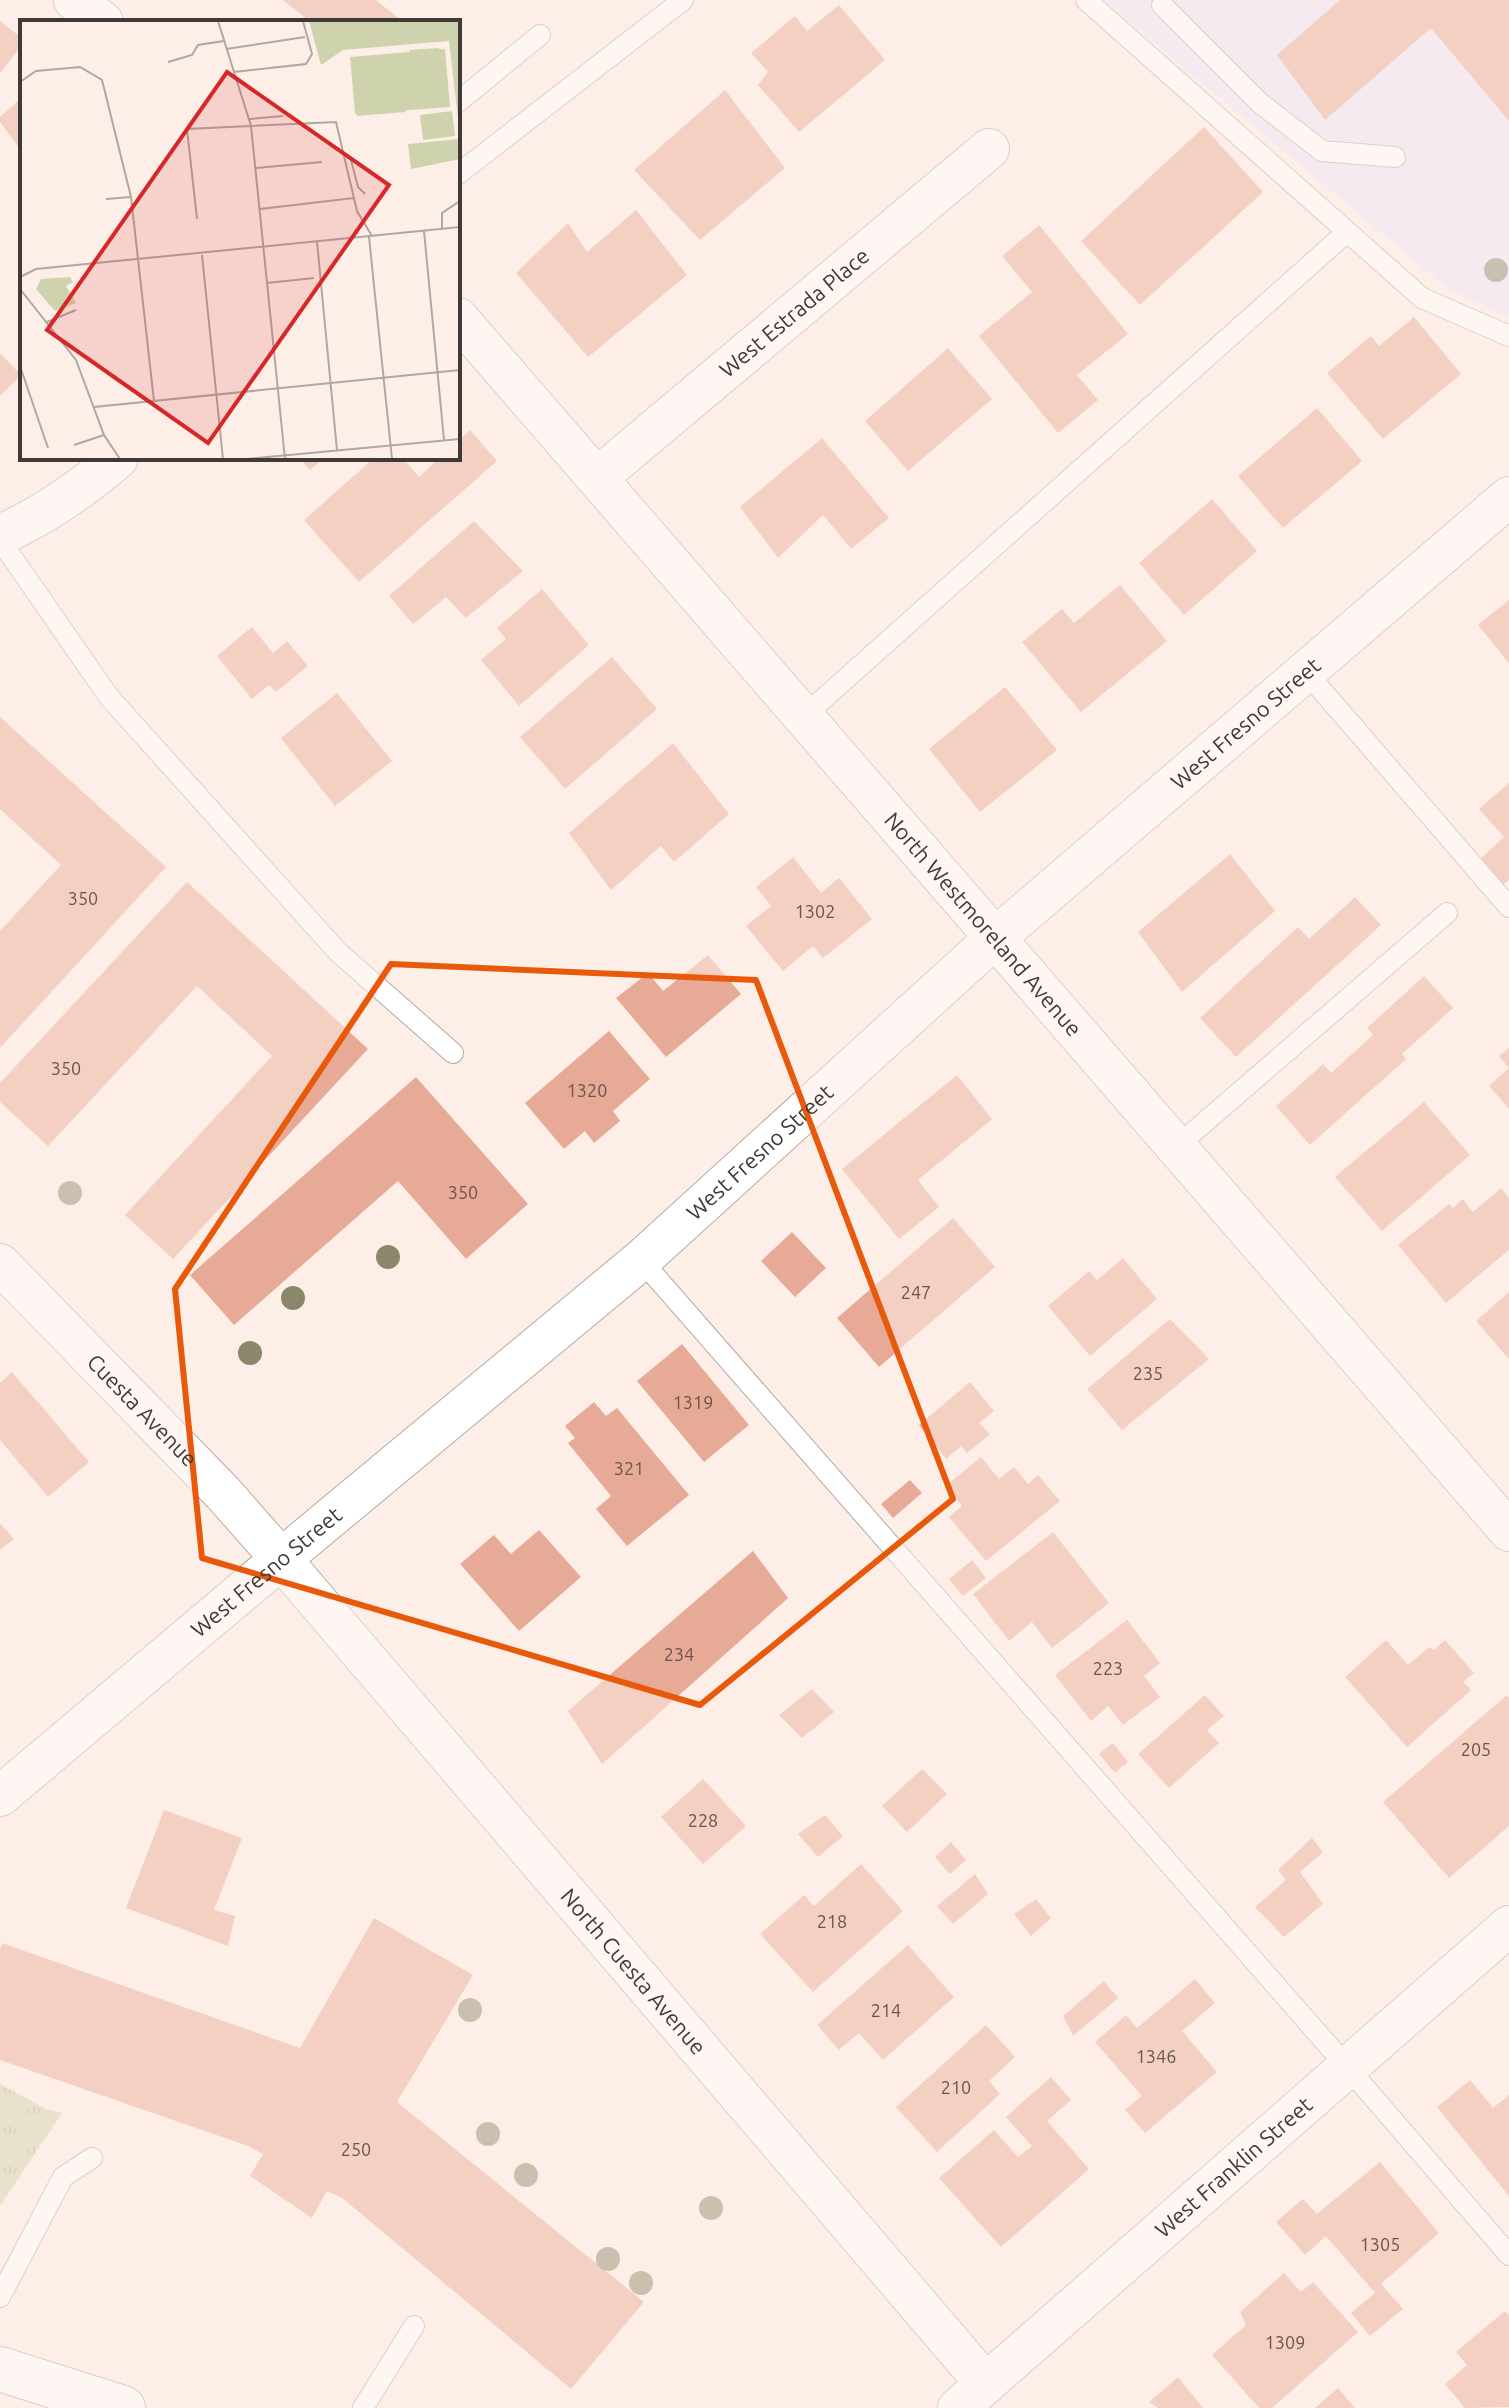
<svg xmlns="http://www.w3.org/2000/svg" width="1509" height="2408" font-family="Ubuntu,sans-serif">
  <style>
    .education { fill: #ebe5fa }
    .grass { fill: url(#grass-tufts) }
    .building { fill: #e7aa96 }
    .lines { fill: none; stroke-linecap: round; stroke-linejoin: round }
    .service-casing { stroke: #b6a9a2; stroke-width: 22 }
    .minor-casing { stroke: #b6a9a2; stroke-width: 42 }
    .secondary-casing { stroke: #b6a9a2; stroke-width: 46 }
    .service { stroke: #fff; stroke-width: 20 }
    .minor { stroke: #fff; stroke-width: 40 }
    .secondary { stroke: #fff; stroke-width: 44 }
    .tree { fill: #8b876b }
    .marked { fill: none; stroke: #e8590c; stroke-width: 6; stroke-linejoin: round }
    .labels { text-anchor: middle; stroke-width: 8; stroke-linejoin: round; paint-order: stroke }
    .number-label { font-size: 18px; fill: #69554f }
    .street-label { font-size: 22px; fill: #3f3937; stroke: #fff }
    .inset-road { fill: none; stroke: #b1a6a1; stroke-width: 2 }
    .view { fill: #d62828; fill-opacity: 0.15; stroke: #d62828; stroke-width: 4 }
    .inset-edge { fill: none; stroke: #3f3937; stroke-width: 4 }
  </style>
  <defs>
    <pattern id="grass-tufts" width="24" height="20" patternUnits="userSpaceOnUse" patternTransform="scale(2)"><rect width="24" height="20" fill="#ced3ae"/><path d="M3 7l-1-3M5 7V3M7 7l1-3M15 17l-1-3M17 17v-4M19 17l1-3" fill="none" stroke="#b2b696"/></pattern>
  </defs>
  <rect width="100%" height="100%" fill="#fdefe8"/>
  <!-- education -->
  <path class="education" d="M1103 0H1509V318L1447 288Z"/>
  <!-- grass -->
  <path class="grass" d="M0 2084 46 2109 62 2113 0 2206Z"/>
  <!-- building -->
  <path class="building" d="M283 0H376L403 22H310Z
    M1340 0H1509V121L1431 28 1325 120 1277 55Z
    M839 5 885 60 799 132 758 85 768 72 751 53 795 16 807 31Z
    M0 21 22 38V45L0 73Z
    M725 90 785 168 700 240 634 170Z
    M22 97V152L0 122V117Z
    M1204 127 1263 192 1140 305 1081 241Z
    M636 210 687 275 588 357 516 273 568 223 587 252Z
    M1039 225 1128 334 1077 375 1098 400 1058 433 979 336 1032 292 1002 256Z
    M1414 317 1461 374 1383 439 1327 373 1371 336 1379 346Z
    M948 348 992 399 908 471 865 421Z
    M0 353 21 375 0 396Z
    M1317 408 1362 461 1283 528 1238 476Z
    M470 430 497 461 359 582 304 520 374 458H403L419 477 439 458H458V441Z
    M822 438 889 518 851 549 823 515 778 558 740 507Z
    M299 458H324L310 470Z
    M1212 499 1257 551 1184 615 1139 563Z
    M474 521 523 571 466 618 446 597 413 624 389 596Z
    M1120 585 1167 641 1081 712 1022 642 1062 609 1074 623Z
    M542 589 589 645 519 706 481 660 506 639 497 628Z
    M1509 600V663L1478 625Z
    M252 627 273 653 287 641 308 666 276 692 269 685 252 699 217 656Z
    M612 657 657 709 565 789 520 737Z
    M1005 687 1057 750 980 812 929 749Z
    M337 693 392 761 335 806 281 738Z
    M0 717 166 867 0 1048V931L61 865 0 809Z
    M673 743 729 814 674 862 661 846 611 890 569 833Z
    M1509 783V880L1501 886 1479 860 1504 837 1479 809Z
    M1230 854 1275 911 1182 992 1138 932Z
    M793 857 821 893 839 878 872 919 823 958 813 946 783 971 746 926 771 906 756 887Z
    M187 882 368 1049 173 1259 125 1215 272 1056 197 986 48 1146 0 1102V1083Z
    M1355 897 1381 925 1236 1057 1200 1018 1298 927 1309 939Z
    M708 955 741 994 666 1057 616 998 648 973 663 991Z
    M1424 976 1453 1008 1402 1054 1406 1059 1310 1145 1276 1106 1323 1064 1331 1073 1373 1035 1367 1028Z
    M609 1031 650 1079 613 1111 620 1121 594 1143 585 1131 564 1149 525 1103Z
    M1509 1048V1109L1489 1086 1509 1068 1499 1056Z
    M957 1075 992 1119 918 1180 939 1207 899 1239 842 1169Z
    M416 1077 528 1204 466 1259 398 1181 234 1325 190 1275Z
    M1424 1102 1470 1155 1382 1231 1335 1177Z
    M1501 1188 1509 1198V1250L1446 1303 1398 1245 1449 1204 1453 1208 1463 1199 1473 1212Z
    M953 1218 995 1267 879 1367 837 1318Z
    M792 1232 826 1268 795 1297 761 1261Z
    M1123 1258 1157 1299 1090 1356 1048 1306 1089 1271 1097 1280Z
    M1509 1292V1359L1476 1321Z
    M1170 1319 1209 1359 1122 1430 1087 1389Z
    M682 1344 749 1425 704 1462 637 1381Z
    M12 1372 89 1462 48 1497 0 1440V1383Z
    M970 1382 994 1411 979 1423 990 1434 967 1453 961 1446 946 1459 919 1425Z
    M594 1402 606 1416 617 1408 689 1495 627 1546 596 1509 611 1496 568 1443 575 1438 565 1426Z
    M981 1457 999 1479 1014 1467 1028 1484 1038 1475 1060 1501 986 1561 949 1517 962 1506 946 1486Z
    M910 1480 922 1493 893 1518 881 1504Z
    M0 1523 14 1539 0 1550Z
    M539 1530 581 1577 519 1631 460 1564 494 1535 511 1554Z
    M1053 1532 1109 1603 1052 1648 1032 1622 1009 1641 973 1594Z
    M753 1551 788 1598 602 1764 568 1711Z
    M972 1560 986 1578 963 1596 949 1579Z
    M1127 1620 1160 1663 1144 1676 1160 1697 1123 1725 1108 1706 1091 1721 1055 1675Z
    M1386 1640 1408 1665 1429 1647 1434 1650 1445 1640 1474 1673 1463 1682 1471 1690 1407 1747 1345 1677Z
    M812 1689 834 1712 802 1738 779 1715Z
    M1205 1695 1224 1716 1207 1730 1219 1743 1169 1788 1138 1754Z
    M1507 1695 1509 1698V1826L1449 1878 1383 1802Z
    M1113 1743 1128 1762 1115 1773 1099 1754Z
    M922 1769 947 1794 907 1832 882 1806Z
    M703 1779 746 1826 703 1864 661 1817Z
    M164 1810 242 1838 214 1910 235 1916 228 1946 126 1908Z
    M825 1815 843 1836 818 1857 798 1834Z
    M1312 1838 1323 1852 1300 1872 1323 1904 1284 1937 1255 1907 1286 1880 1278 1870Z
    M951 1842 966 1860 950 1874 935 1857Z
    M861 1864 903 1911 813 1992 760 1934 804 1895 814 1906Z
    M975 1874 988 1894 953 1924 937 1906Z
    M1036 1899 1051 1918 1031 1936 1014 1914Z
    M374 1918 473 1975 397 2102 644 2302 571 2389 342 2198 327 2191 312 2218 250 2176 263 2154 248 2146 0 2060V1950L2 1943 300 2048Z
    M908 1945 954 1997 883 2060 859 2033 839 2050 817 2025Z
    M1195 1979 1215 2003 1182 2031 1217 2072 1145 2133 1125 2110 1142 2096 1095 2042 1126 2015 1137 2028Z
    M1104 1981 1118 1998 1073 2036 1063 2016Z
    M986 2025 1015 2057 989 2081 1000 2094 937 2152 896 2107Z
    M1051 2077 1071 2100 1047 2121 1089 2169 1001 2247 939 2178 994 2130 1018 2157 1032 2146 1006 2117Z
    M1470 2080 1493 2108 1509 2095V2196L1437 2107Z
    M1380 2162 1439 2233 1381 2284 1403 2309 1370 2336 1351 2313 1375 2293 1326 2236 1305 2255 1276 2222 1303 2199 1317 2214Z
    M1284 2273 1301 2292 1313 2282 1358 2332 1272 2408H1259L1212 2355 1246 2325 1240 2312Z
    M1505 2311 1509 2315V2407L1465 2408 1445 2384 1467 2365 1456 2352Z
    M1178 2377 1203 2408H1158L1149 2402Z
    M1338 2388 1355 2408H1315Z"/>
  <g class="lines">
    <!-- service casing -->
    <g class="service-casing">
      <path id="service" d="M1086 0 1422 298 1509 336
        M1162 5 1260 103 1322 151 1395 157
        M458 102 540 35
        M458 174 683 0
        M0 540 109 697 338 952 453 1053
        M1306 672 1509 907
        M804 716 1347 232
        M1176 1147 1447 913
        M641 1260 1348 2068 1509 2255
        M0 2297 63 2177 92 2158
        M363 2408 414 2326"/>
    </g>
    <!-- minor casing -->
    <g class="minor-casing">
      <g id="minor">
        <path d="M74 0 103 22"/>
        <path id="s1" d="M458 318 1509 1531"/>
        <path id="s2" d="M598 477 989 149"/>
        <path d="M0 535C44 516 82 489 118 458"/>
        <path id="s3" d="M0 1264 223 1493 281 1559 986 2384"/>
        <path id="s4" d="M0 1796 281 1559 641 1260 994 939 1509 497"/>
        <path id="s5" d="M958 2408 1509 1926"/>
      </g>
    </g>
    <!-- secondary casing -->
    <g class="secondary-casing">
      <path id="secondary" d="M0 2369 123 2408"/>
    </g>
    <!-- service -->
    <use href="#service" class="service"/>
    <!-- minor -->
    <use href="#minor" class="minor"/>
    <!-- secondary -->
    <use href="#secondary" class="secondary"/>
  </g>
  <!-- trees -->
  <g class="tree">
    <circle cx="1496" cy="270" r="12"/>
    <circle cx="70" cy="1193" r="12"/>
    <circle cx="388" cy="1257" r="12"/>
    <circle cx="293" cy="1298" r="12"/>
    <circle cx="250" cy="1353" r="12"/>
    <circle cx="470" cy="2010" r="12"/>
    <circle cx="488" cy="2134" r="12"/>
    <circle cx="526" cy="2175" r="12"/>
    <circle cx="711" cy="2208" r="12"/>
    <circle cx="608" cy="2259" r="12"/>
    <circle cx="641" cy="2283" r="12"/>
  </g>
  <!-- marked area -->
  <path d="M0 0H1509V2408H0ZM391 964 756 980 953 1499 700 1705 202 1558 175 1289Z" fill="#fdefe8" fill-opacity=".55" fill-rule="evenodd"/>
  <path class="marked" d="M391 964 756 980 953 1499 700 1705 202 1558 175 1289Z"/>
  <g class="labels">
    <!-- number labels -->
    <g class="number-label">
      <text x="83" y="905">350</text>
      <text x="815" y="918">1302</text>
      <text x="66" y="1075">350</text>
      <text x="587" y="1097">1320</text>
      <text x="463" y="1199">350</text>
      <text x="916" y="1299">247</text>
      <text x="1148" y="1380">235</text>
      <text x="693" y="1409">1319</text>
      <text x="629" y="1475">321</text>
      <text x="679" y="1661">234</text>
      <text x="1108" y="1675">223</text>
      <text x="1476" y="1756">205</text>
      <text x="703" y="1827">228</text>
      <text x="832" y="1928">218</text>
      <text x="886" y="2017">214</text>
      <text x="1156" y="2063">1346</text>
      <text x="956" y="2094">210</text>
      <text x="356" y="2156">250</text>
      <text x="1380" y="2251">1305</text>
      <text x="1285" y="2349">1309</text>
    </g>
    <!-- street labels -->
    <g class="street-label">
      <text dy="8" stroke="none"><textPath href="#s2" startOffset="256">West Estrada Place</textPath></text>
      <text dy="8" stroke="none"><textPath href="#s4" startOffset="1644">West Fresno Street</textPath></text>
      <text dy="8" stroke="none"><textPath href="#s1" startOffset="802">North Westmoreland Avenue</textPath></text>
      <text dy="8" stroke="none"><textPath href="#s4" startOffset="996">West Fresno Street</textPath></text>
      <text dy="8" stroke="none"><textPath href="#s3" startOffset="204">Cuesta Avenue</textPath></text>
      <text dy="8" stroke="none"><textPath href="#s4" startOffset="348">West Fresno Street</textPath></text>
      <text dy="8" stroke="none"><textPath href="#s3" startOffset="950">North Cuesta Avenue</textPath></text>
      <text dy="8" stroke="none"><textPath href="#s5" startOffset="366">West Franklin Street</textPath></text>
    </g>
  </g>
  <!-- overview -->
  <g transform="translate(20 20)">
    <rect width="440" height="440" fill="#fdefe8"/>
    <path d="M425 29 430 87 335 94 330 37ZM440 119V139L391 149 388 124ZM50 257 53 262 46 266 56 283 35 291 16 269 21 259Z" fill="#ced3ae"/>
    <path d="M289 1H440V116L429 21 323 30 301 45Z" fill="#ced3ae"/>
    <path d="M355 1H440V9L357 18ZM418 28 423 31 425 51 402 48 403 75 384 76 386 92 337 96 332 52 399 48 389 30ZM432 91 435 116 403 120 400 95Z" fill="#ced3ae"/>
    <path class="inset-road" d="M198 1 231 106 265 439M206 29 285 17M148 42 172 35 178 25 204 21M214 52 286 44 292 34 283 1M0 62 16 51 60 47 82 60 111 177 134 381M229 99 263 96M331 140 338 167 345 174M236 148 302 142M86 179 111 177M240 189 334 178M177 199 167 109 316 102 337 191 352 216M422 209V193L440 181M404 211 424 420M349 217 372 439M297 222 317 430M182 235 203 439M0 257 16 249 440 207M247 263 294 258M0 269 56 340 84 415 100 439M27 302 56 290M0 346 28 428M74 387 440 350M54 425 84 415M227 439 440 419"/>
    <path class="view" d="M207 52 369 165 188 423 27 310Z"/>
    <rect width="440" height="440" class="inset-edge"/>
  </g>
</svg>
